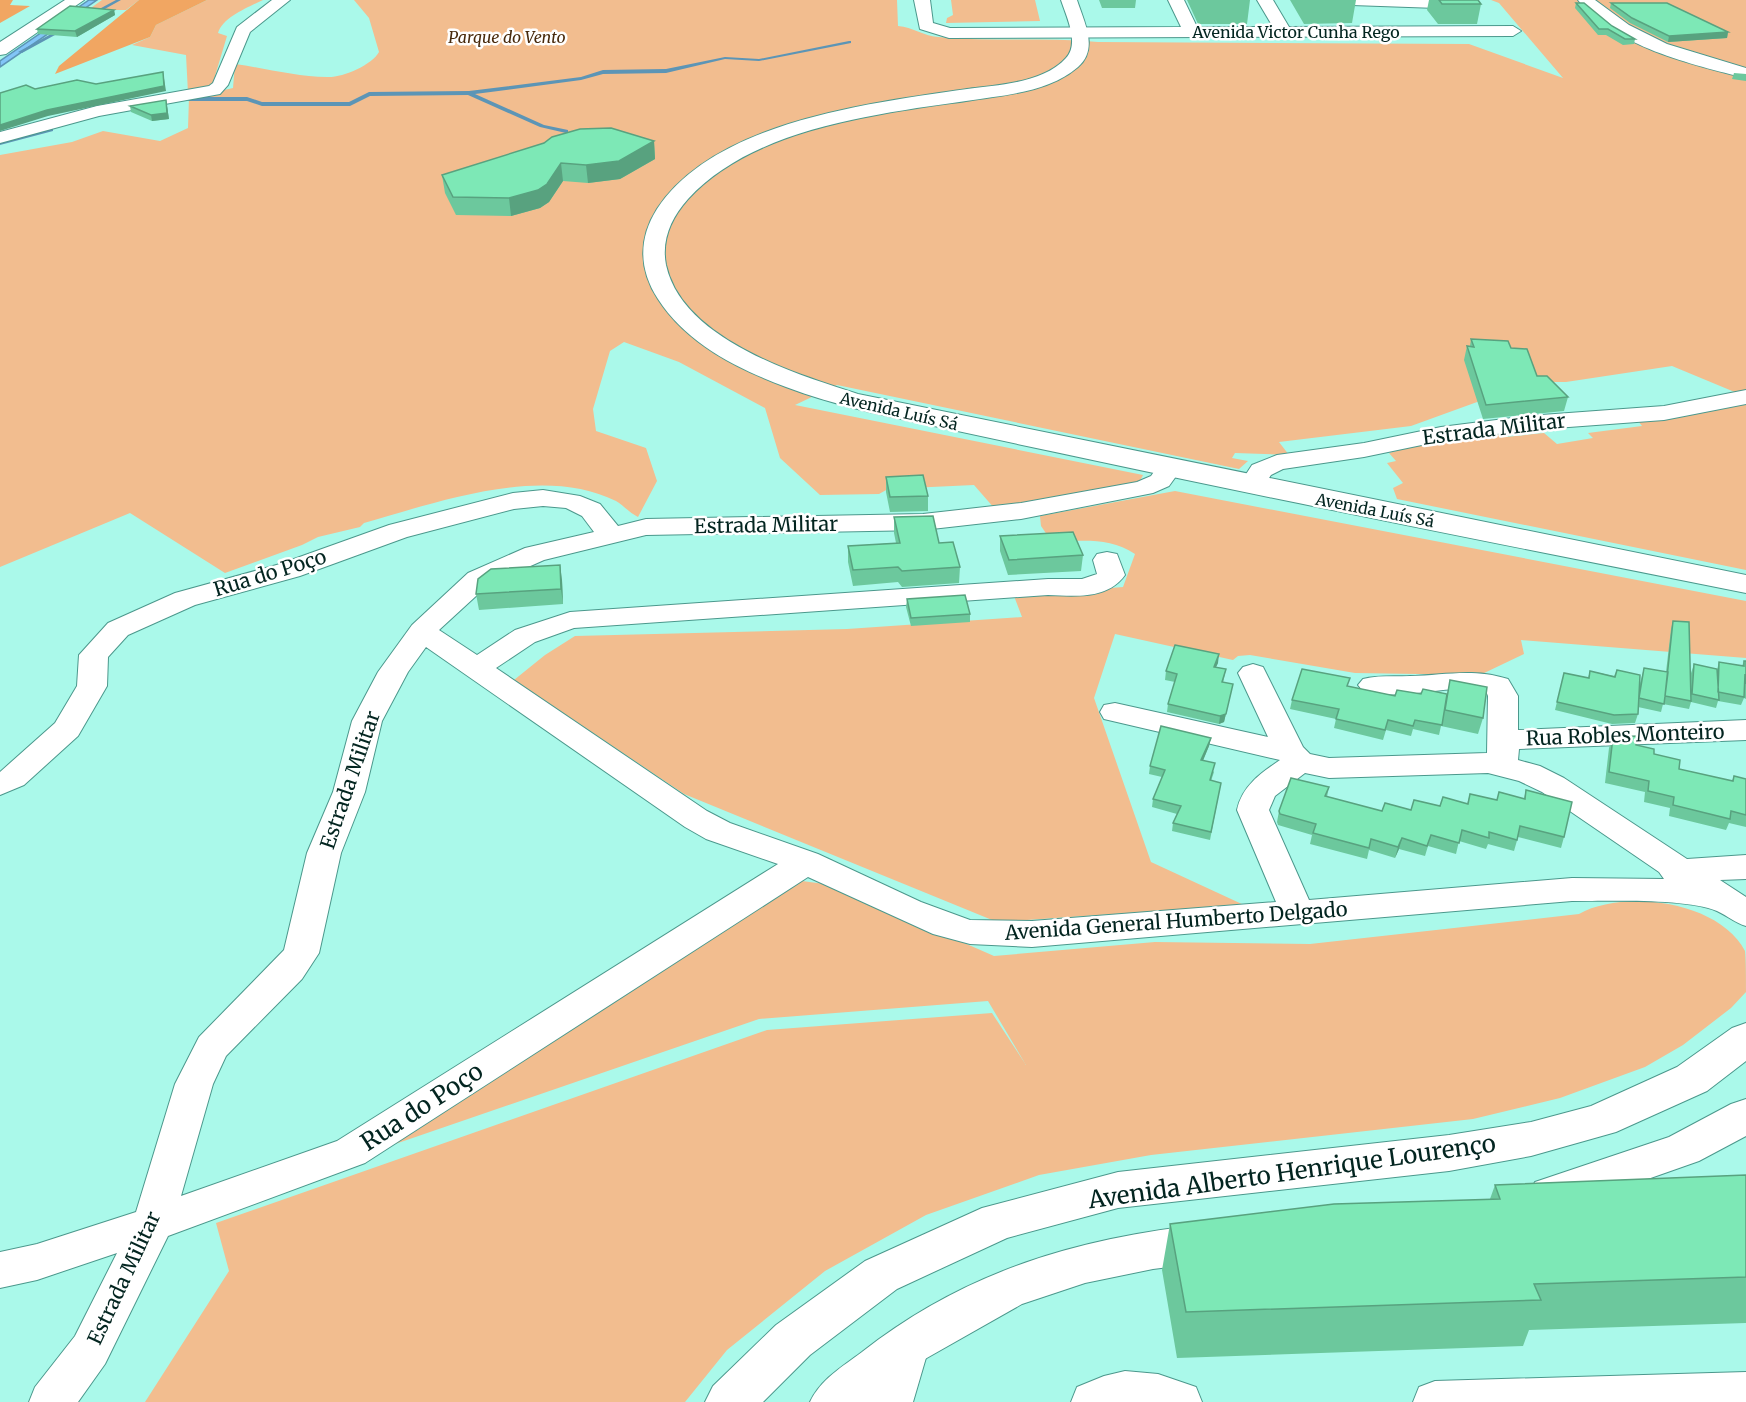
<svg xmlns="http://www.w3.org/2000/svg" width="1746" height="1402" font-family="Merriweather,serif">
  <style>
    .green { fill: #f2bd8f }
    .forest { fill: #f1a662 }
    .water { fill: #82c5f7; stroke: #5c95b6; stroke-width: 1.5 }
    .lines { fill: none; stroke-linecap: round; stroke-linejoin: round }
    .stream { fill: #5c95b6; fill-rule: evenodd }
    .street-casing { stroke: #4b988c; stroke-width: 2 }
    .secondary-casing { stroke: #4b988c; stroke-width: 2 }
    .street { fill: #fff; fill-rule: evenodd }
    .secondary { fill: #fff; fill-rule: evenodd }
    .wall { fill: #6cc89d }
    .shaded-wall { fill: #58a27f }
    .building { fill: #7de8b6; stroke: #58a27f; stroke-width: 1.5 }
    .labels { text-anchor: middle; stroke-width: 5; stroke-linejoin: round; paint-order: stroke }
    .far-street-label { font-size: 16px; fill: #032520; stroke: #fff }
    .far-park-label { font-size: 16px; font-style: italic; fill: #482a0c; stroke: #fff }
    .street-label { font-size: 20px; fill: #032520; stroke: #fff }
    .near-street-label { font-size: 24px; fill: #032520; stroke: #fff }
  </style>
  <rect width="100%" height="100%" fill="#aaf9ea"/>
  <!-- green -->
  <path class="green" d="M102 0H139L126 10H88Z
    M207 0H263C249 7 223 17 218 33L227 36 212 86 188 93 186 55 132 45 150 37 156 25Z
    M354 0H897L898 26C913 27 923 36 938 37 991 42 1044 37 1098 42L1469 44 1563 78 1499 3 1491 0H1746V391L1737 393 1672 366 1566 382H1532L1411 426 1279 442 1289 455 1235 453 1232 458 1248 461 1239 469 837 385 795 405 1143 475 1139 483 995 509 974 485 888 489 879 494 820 495 780 458 765 408 679 362 624 342 610 351 593 409 596 431 646 448 657 481 638 517C630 513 624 506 616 501 542 464 438 502 364 523L360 527 318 537 302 545 225 573 130 513 0 567V155L72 142 103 131 160 141 188 128 189 98 233 88 235 64C265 68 297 77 327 77 342 78 372 65 379 52L369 18Z
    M951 0H1035L1040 21 946 23 947 18 953 15Z
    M1746 401V570L1397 499 1393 488 1403 483 1387 463 1396 461 1389 453 1441 438 1498 431 1506 437 1544 433 1557 444 1593 438 1588 433 1642 426 1638 421Z
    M1175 491 1746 601V658L1521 640 1524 654 1480 675 1355 673 1250 655 1238 656 1233 660 1115 634 1094 698 1151 862 1244 905 997 922 684 794 514 680 545 655 575 636 847 629 1022 617 1014 596 1123 587 1135 554C1109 537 1082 541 1052 542L1041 526 1040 516Z
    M802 881 832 885 994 956 1155 942 1310 944 1579 914C1624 889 1719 901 1745 951 1746 960 1746 981 1746 992L1731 1008 1683 1045 1645 1067 1560 1098 1473 1119 1151 1155 1039 1175 926 1215 825 1271 727 1350 685 1402H145L229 1271 216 1223 767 1030 992 1013 1026 1065 988 1001 759 1019 369 1153Z"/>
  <!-- forest -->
  <path class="forest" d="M0 0H13L10 5 30 6 0 23Z
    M139 0H207L156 25 150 37 55 74 59 66Z"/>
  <!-- water -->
  <path class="water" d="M89 0H97L0 67V61Z"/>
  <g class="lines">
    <!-- stream -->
    <path class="stream" d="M116 0H121L94 15 90 14Z
      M62 28 66 29 22 53 18 52Z
      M849 41H851V43L759 61 725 59 666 73 603 74 581 80 475 94 544 125 568 130V132L566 133 540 127 468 95 370 96 350 106H262L247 101H189L186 99 189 97H247L262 102H349L369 92 469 91 581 77 603 70 666 69 725 57 759 59Z
      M51 128 53 129V131L0 145V141Z"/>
    <!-- street casing -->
    <g class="street-casing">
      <path id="street" d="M272 0H290L250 32 228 85 220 94 99 116 0 143V132L97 106 209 86 213 83 237 27Z
        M914 0H930L933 23 950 28 1181 27 1168 0H1184L1197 27H1273L1257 0H1273L1289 27 1513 26 1521 31 1513 36 949 38 920 29Z
        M1344 0H1450L1437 8 1352 5Z
        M1578 0H1595L1629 25 1667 44 1746 68V78C1693 65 1613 46 1578 0Z
        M1746 390V404L1664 420 1528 430 1441 441 1364 457 1283 469 1271 475 1261 490 1252 493 1243 490 1239 485 1252 465 1277 455 1364 443 1441 427 1528 416 1664 406Z
        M1169 460 1178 463 1182 468 1169 486 1153 493 1021 519 923 530 646 535 544 560 488 585 439 630 477 655 515 630 570 612 1048 579H1082L1097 574 1093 560 1097 554 1107 552 1117 554 1125 575C1107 600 1075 596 1048 595L574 628 535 642 496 668 707 811 730 823 818 854 921 902 970 920 1032 921 1276 902 1237 810C1242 786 1261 773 1280 760L1104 719 1100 712 1104 705 1115 703 1268 737 1238 673 1243 667 1253 664 1263 667 1303 747 1310 754 1329 758 1487 753 1488 696 1486 691C1445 683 1404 702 1363 691L1358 685 1363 679C1378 675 1394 677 1410 676 1445 675 1474 668 1508 679L1518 696V730L1746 720V740L1519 749 1518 760 1540 766 1564 778 1687 859 1746 855V879L1720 880 1746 897V926C1735 923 1728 916 1717 911 1686 898 1608 901 1572 901L1032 947 970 944 933 934 808 877 365 1163 168 1236 105 1364 78 1402H29L35 1387 75 1336 117 1253 37 1280 0 1288V1252L37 1244 136 1212 175 1084 199 1037 284 950 307 853 333 792 352 721 378 672 412 625 468 573 525 548 594 532 582 516 566 508 543 506 514 509 407 537 300 576 195 605 128 635 108 657 107 686 78 736 24 785 0 795V772L55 723 77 686 79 655 108 623 175 593 280 564 389 525 513 493 543 490 580 496 600 504 618 526 646 519 923 514 1021 503 1137 482 1151 476 1160 463ZM426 647 685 827 706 839 778 864 337 1141 181 1196 213 1084 226 1056 302 979 319 953 341 853 365 792 382 721 408 672ZM1305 773 1329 778 1488 773 1519 781 1542 792 1659 872 1664 879 1572 878 1309 900 1269 810 1275 796Z
        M908 1324 923 1330 930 1344 913 1402H869L893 1330Z
        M1125 1371 1158 1374 1196 1387 1202 1402H1071L1077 1387 1104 1376Z
        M1746 1372V1402H1413L1419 1387 1435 1381Z"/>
    </g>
    <!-- secondary casing -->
    <g class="secondary-casing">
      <path id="secondary" d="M65 0H84L6 54 0 55V42Z
        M1061 0H1077C1084 22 1099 49 1078 67 1048 93 1003 95 966 101 876 114 753 128 688 199 672 217 661 239 666 265 682 339 795 374 858 394L1746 575V593C1531 550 1316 508 1102 462 1047 450 993 439 939 427 887 416 836 406 786 387 738 369 687 344 658 299 639 270 638 239 657 209 715 121 871 103 967 89 998 85 1044 83 1066 58 1080 43 1066 16 1061 0Z
        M1746 1023V1061L1707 1091 1616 1132 1531 1156 1449 1171 1118 1208 1007 1238 897 1289 810 1355 763 1402H705L713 1386 776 1325 865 1261 982 1208 1118 1172 1449 1135 1531 1122 1591 1106 1677 1067 1732 1028Z
        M1746 1099V1136L1699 1161 1551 1213 1535 1208 1529 1195 1535 1182 1669 1137 1731 1104Z
        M1209 1224 1225 1229 1232 1243 1225 1257 1209 1262 1153 1269 1085 1283 1022 1304 925 1359 872 1402H810C821 1379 842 1367 862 1352 965 1271 1080 1237 1209 1224Z"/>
    </g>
    <!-- street -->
    <use href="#street" class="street"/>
    <!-- secondary -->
    <use href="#secondary" class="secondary"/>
  </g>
  <!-- wall -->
  <path class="wall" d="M1099 0H1136L1135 8H1102Z
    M1187 0H1250L1247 24H1198Z
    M1290 0H1356L1352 23 1304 24Z
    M1429 0H1478L1481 4 1477 24H1438L1427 10Z
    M1576 3 1612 26 1635 39 1634 44 1623 45 1606 35H1598L1575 8Z
    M1611 3 1728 32 1727 38 1668 42 1630 23 1610 8Z
    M114 10 115 15 77 37 38 34 37 29Z
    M1734 73 1746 74V81L1732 79Z
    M130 106H167L169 119 152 121 131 112Z
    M654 141 655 159 620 179 588 183 563 181 549 202 540 208 511 216 456 215 445 193 442 175Z
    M1471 339 1511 348 1537 376 1568 397 1564 411 1483 419 1464 360 1467 346H1470Z
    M886 477 928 496V511L890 512 886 492Z
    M894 517 939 543 960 567 959 583 902 587 898 582 853 586 848 562V546L896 543 894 533Z
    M1000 536 1083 555 1081 571 1008 575 1000 551Z
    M562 580 563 604 479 610 476 594Z
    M907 599 970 614V622L911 626 906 607Z
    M1673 621 1691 673 1694 664 1717 670 1719 662 1742 666 1744 661H1746V699L1744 698 1741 705 1718 701 1716 708 1691 702 1689 709 1663 704 1661 712 1638 707V714L1635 723 1612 724 1555 710 1562 681 1588 678 1590 671 1614 676 1617 670 1640 683 1644 668 1666 672 1671 629Z
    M1218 663 1216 667 1226 669 1223 683 1233 684 1224 722 1219 724 1167 712 1168 704 1175 682 1165 680 1166 671Z
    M1450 680 1483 718 1478 734 1441 726 1439 735 1413 729 1411 736 1386 730 1383 740 1334 728 1336 719 1290 709 1292 700 1348 686 1395 696 1421 694 1447 696Z
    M1613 737 1636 745 1679 769 1732 781 1734 776 1746 779V827L1729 823 1726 830 1669 816 1670 808 1644 802 1645 792 1605 783 1609 748Z
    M1211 738 1209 746 1203 760 1214 772 1211 781 1221 783 1210 840 1172 831 1173 823 1177 814 1152 807 1153 799 1162 777 1149 774 1150 766Z
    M1329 787 1327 797 1382 811 1411 810 1467 804 1470 794 1497 800 1524 798 1526 790 1564 837 1561 848 1518 837 1514 851 1488 844 1486 849 1459 841 1456 854 1428 846 1425 856 1399 849 1395 858 1369 850 1367 859 1310 844 1312 835 1278 825 1277 822 1279 811Z
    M1746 1175V1323L1529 1330 1523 1346 1177 1358 1162 1270 1170 1224 1490 1199 1495 1185Z"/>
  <!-- shaded-wall -->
  <path class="shaded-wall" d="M114 10 115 15 77 37 75 31Z
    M1728 32 1727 38 1668 42 1669 36Z
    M163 72 166 91 48 116 0 131V125Z
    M166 100 169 119 152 121 151 115Z
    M654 141 655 159 620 179 588 183 586 165Z
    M561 163 563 181 549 202 540 208 511 216 509 198Z
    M560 565 562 580 563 604 561 589Z
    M1219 654 1218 663 1212 675 1214 667Z
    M1233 684 1224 722 1219 724 1220 716Z
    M1211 738 1209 746 1200 768 1201 760Z
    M1402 838 1399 849 1395 858 1398 847Z"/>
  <!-- building -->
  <path class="building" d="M1439 0H1478L1481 4H1442Z
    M1576 3H1584L1612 26 1635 39H1625L1608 29H1599Z
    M1611 3H1667L1728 32 1669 36 1632 18Z
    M70 6 114 10 75 31 37 29Z
    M163 72 164 86 47 110 0 125V93L26 85 35 89 77 80 96 84Z
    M166 100 167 113 151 115 130 106Z
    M611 128 654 141 619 161 586 165 561 163 547 184 538 190 509 198 453 197 442 175 544 143 552 137 580 129Z
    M1471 339 1508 341 1511 348 1527 349 1537 376H1547L1568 397 1486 405 1467 346 1474 347Z
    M923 475 928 496 890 497 886 477Z
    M933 516 939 543 953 542 960 567 902 571 898 567 853 570 848 546 900 543 894 517Z
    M1073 532 1083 555 1009 560 1000 536Z
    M560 565 561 589 476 594 478 579 491 569Z
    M965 595 970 614 911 618 907 599Z
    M1673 621 1689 622 1691 701 1665 696Z
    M1175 645 1219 654 1214 667 1226 669 1222 682 1233 684 1226 714 1220 716 1168 704 1177 674 1166 671Z
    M1744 661H1746V684L1745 674 1744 697 1718 692 1719 662 1744 666Z
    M1694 664 1717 669 1719 700 1692 694Z
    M1644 668 1668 672 1664 704 1639 698Z
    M1302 669 1350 678 1347 686 1395 696 1397 690 1421 694 1423 689 1447 694 1442 725 1415 720 1413 726 1388 720 1385 730 1336 719 1339 709 1292 700Z
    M1617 670 1640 675 1638 714 1614 715 1557 702 1564 673 1589 678 1590 671 1615 677Z
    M1450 680 1487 687 1483 718 1445 710Z
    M1161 726 1211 738 1201 760 1215 763 1210 780 1221 783 1211 832 1173 823 1181 806 1153 799 1165 770 1150 766Z
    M1637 736 1636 745 1654 749V754L1680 760 1679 769 1733 781 1734 776 1746 779V815L1731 811 1730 819 1673 805 1674 797 1648 791 1649 781 1609 772 1613 737Z
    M1291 778 1329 787 1325 796 1382 811 1385 803 1411 810 1414 800 1440 806 1443 797 1468 804 1470 794 1497 800 1499 792 1525 799 1526 790 1572 802 1564 837 1520 826 1517 840 1489 832V838L1462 830 1459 843 1431 835 1427 846 1402 838 1398 847 1371 839 1369 848 1313 833 1316 824 1280 814 1279 811Z
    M1746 1175V1277L1534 1284 1541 1300 1186 1312 1170 1224 1334 1204 1500 1199 1495 1185Z"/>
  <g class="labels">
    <!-- far-street labels -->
    <g class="far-street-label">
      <text x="1296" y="38">Avenida Victor Cunha Rego</text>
      <text transform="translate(899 411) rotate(13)" y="6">Avenida Luís Sá</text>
      <text transform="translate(1375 510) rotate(11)" y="6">Avenida Luís Sá</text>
    </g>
    <!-- far-park labels -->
    <g class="far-park-label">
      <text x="507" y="43">Parque do Vento</text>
    </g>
    <!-- street labels -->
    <g class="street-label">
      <text transform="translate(1494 429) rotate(-7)" y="7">Estrada Militar</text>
      <text transform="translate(766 525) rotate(-1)" y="7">Estrada Militar</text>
      <text transform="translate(270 573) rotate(-17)" y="7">Rua do Poço</text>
      <text transform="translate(1625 735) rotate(-2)" y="7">Rua Robles Monteiro</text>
      <text transform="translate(350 780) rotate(-71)" y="7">Estrada Militar</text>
      <text transform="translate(1176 921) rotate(-4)" y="7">Avenida General Humberto Delgado</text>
      <text transform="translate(124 1278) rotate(-65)" y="7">Estrada Militar</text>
    </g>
    <!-- near-street labels -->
    <g class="near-street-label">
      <text transform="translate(422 1107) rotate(-33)" y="8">Rua do Poço</text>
      <text transform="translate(1292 1172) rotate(-8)" y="8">Avenida Alberto Henrique Lourenço</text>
    </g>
  </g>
</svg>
